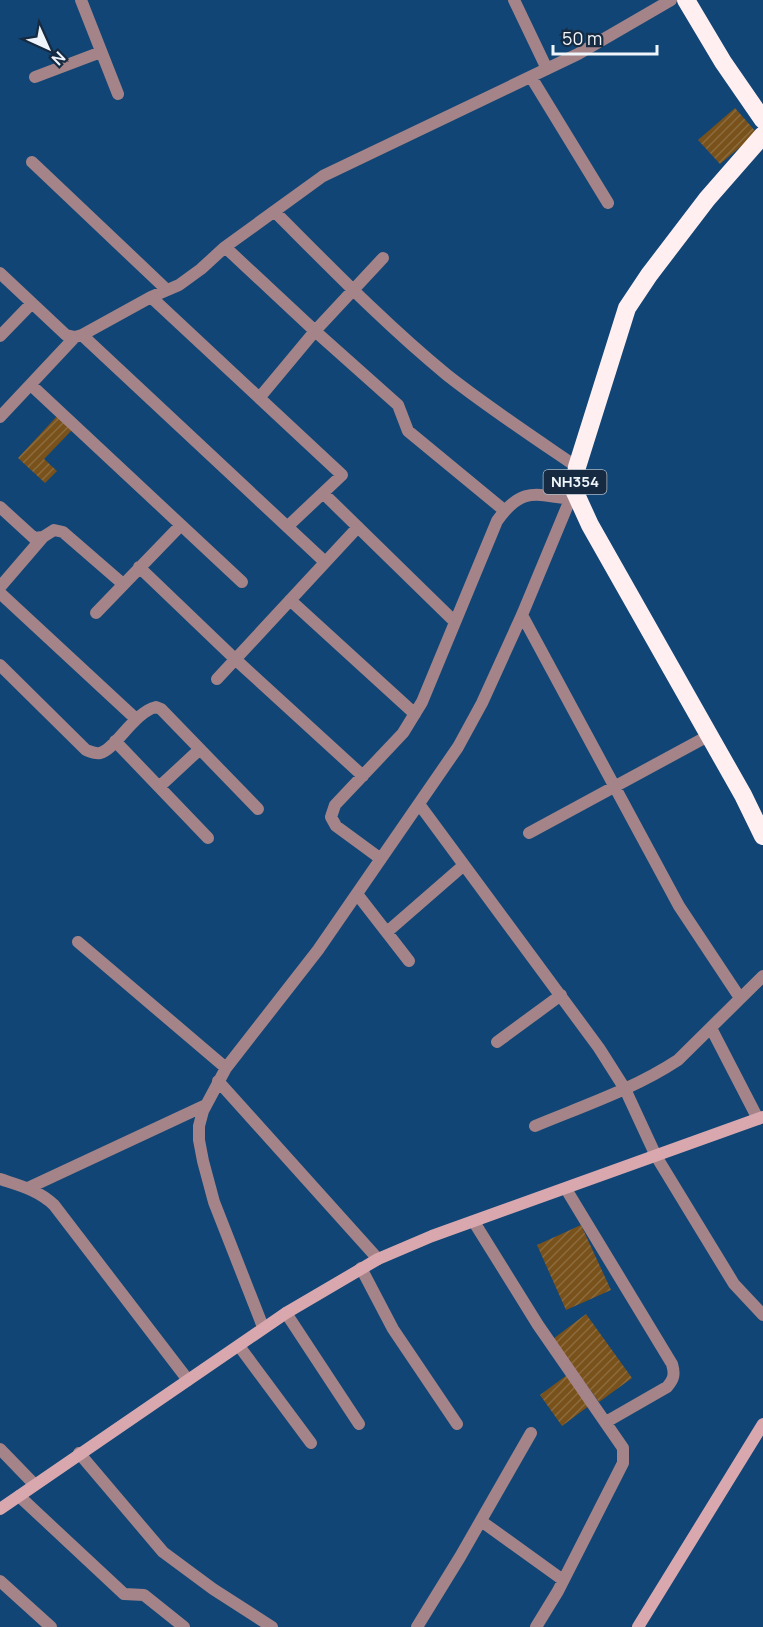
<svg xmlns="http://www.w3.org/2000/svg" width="763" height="1627" font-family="Manrope,sans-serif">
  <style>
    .building { fill: url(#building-hatch) }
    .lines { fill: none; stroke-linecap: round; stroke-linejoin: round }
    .street { stroke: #a48488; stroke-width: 12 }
    .secondary { stroke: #d9a8ae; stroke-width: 12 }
    .highway { stroke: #ffeff0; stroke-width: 18 }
    .labels { text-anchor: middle; stroke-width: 4.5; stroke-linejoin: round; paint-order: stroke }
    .shield { fill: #162b41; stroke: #aeb8c2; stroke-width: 1.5 }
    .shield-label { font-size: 15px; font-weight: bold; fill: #eff5fa }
  </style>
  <defs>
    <pattern id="building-hatch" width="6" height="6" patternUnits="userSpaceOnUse" patternTransform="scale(1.5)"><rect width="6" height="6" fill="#79511b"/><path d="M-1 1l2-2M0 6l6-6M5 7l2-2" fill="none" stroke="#8c6b3d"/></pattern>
  </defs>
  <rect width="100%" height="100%" fill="#104575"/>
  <!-- building -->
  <path class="building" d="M735 108 757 133 720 164 698 140Z
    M59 414 74 428 44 459 57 471 45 483 18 458Z
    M581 1225 611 1290 566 1310 537 1245Z
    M586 1314 632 1378 599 1402 553 1339Z
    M567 1375 590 1405 562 1426 540 1395Z"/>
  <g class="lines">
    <!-- street -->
    <path class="street" d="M81 0 118 94
      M514 0 547 69
      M35 77 101 52
      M531 77 608 203
      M32 162 167 290
      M275 212C331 268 386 325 447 375 489 408 533 437 577 467
      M225 247 315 331 398 405 408 431 505 511
      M0 273 66 335 75 337 82 335 151 297 179 285 201 269 225 247 323 176 578 54 671 0
      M151 297 342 475 287 527
      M82 335 325 562
      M0 336 32 303
      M31 385 242 582
      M260 397 315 331 383 258
      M0 417 75 337
      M323 493 455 622
      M0 507 34 538 43 537 54 530 63 532 123 584
      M139 567 235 659 363 776
      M0 587 43 537
      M0 593 136 719
      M290 600 415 714
      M96 613 181 525
      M522 615 679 906 740 998
      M0 665 86 750C91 752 95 754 100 753 115 750 134 712 156 707L161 709 258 809
      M217 679 358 527
      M115 741 208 838
      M159 787 200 749
      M419 804 599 1048 625 1089 656 1156 734 1284 763 1315
      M529 833 708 736
      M381 859 336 826 331 817 335 805 403 733 422 702 497 521C521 487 534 494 571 499
      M357 894 409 961
      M387 932 464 865
      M78 942 226 1068
      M711 1028 758 1119
      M497 1042 561 995
      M218 1081 378 1259
      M535 1126C583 1106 634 1089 678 1060L763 976
      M0 1179C21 1186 38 1190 54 1205L188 1380
      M28 1188 206 1105
      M566 1189 672 1364C675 1374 674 1379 667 1387L606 1422
      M474 1222 538 1325 623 1448V1463L558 1591 536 1627
      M361 1268 393 1329 457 1424
      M286 1313 359 1424
      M263 1327 214 1202 203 1161 199 1140V1126L203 1111 226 1068 318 950 458 747 482 703 522 615 574 490
      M239 1346 311 1443
      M0 1449 34 1484
      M79 1453 163 1552 213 1589 272 1627
      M19 1496 124 1594 144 1595 184 1627
      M481 1521 563 1580
      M0 1581 51 1627
      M417 1627 460 1557 531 1433"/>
    <!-- secondary -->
    <path class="secondary" d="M0 1509 286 1313 378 1259 432 1236 763 1117
      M638 1627 763 1424"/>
    <!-- highway -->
    <path class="highway" d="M686 0 723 62 763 120
      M763 135 707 199 649 275 627 308 577 467 574 490 590 525 743 795 763 836"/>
  </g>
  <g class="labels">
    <!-- shield labels -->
    <rect class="shield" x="543.5" y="470" width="63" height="24" rx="4.5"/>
    <g class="shield-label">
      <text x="575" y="487">NH354</text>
    </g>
  </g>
  <!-- north arrow -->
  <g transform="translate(48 48) rotate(135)" stroke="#162b41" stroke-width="4.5" paint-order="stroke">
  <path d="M0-4.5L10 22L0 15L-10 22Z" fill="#eff5fa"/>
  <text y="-9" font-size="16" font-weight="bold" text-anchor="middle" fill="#eff5fa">N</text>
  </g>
  <!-- scale -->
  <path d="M553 45v9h104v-9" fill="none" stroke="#eff5fa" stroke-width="3"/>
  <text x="562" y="45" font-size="18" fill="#eff5fa" stroke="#162b41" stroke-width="4.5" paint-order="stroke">50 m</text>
</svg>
